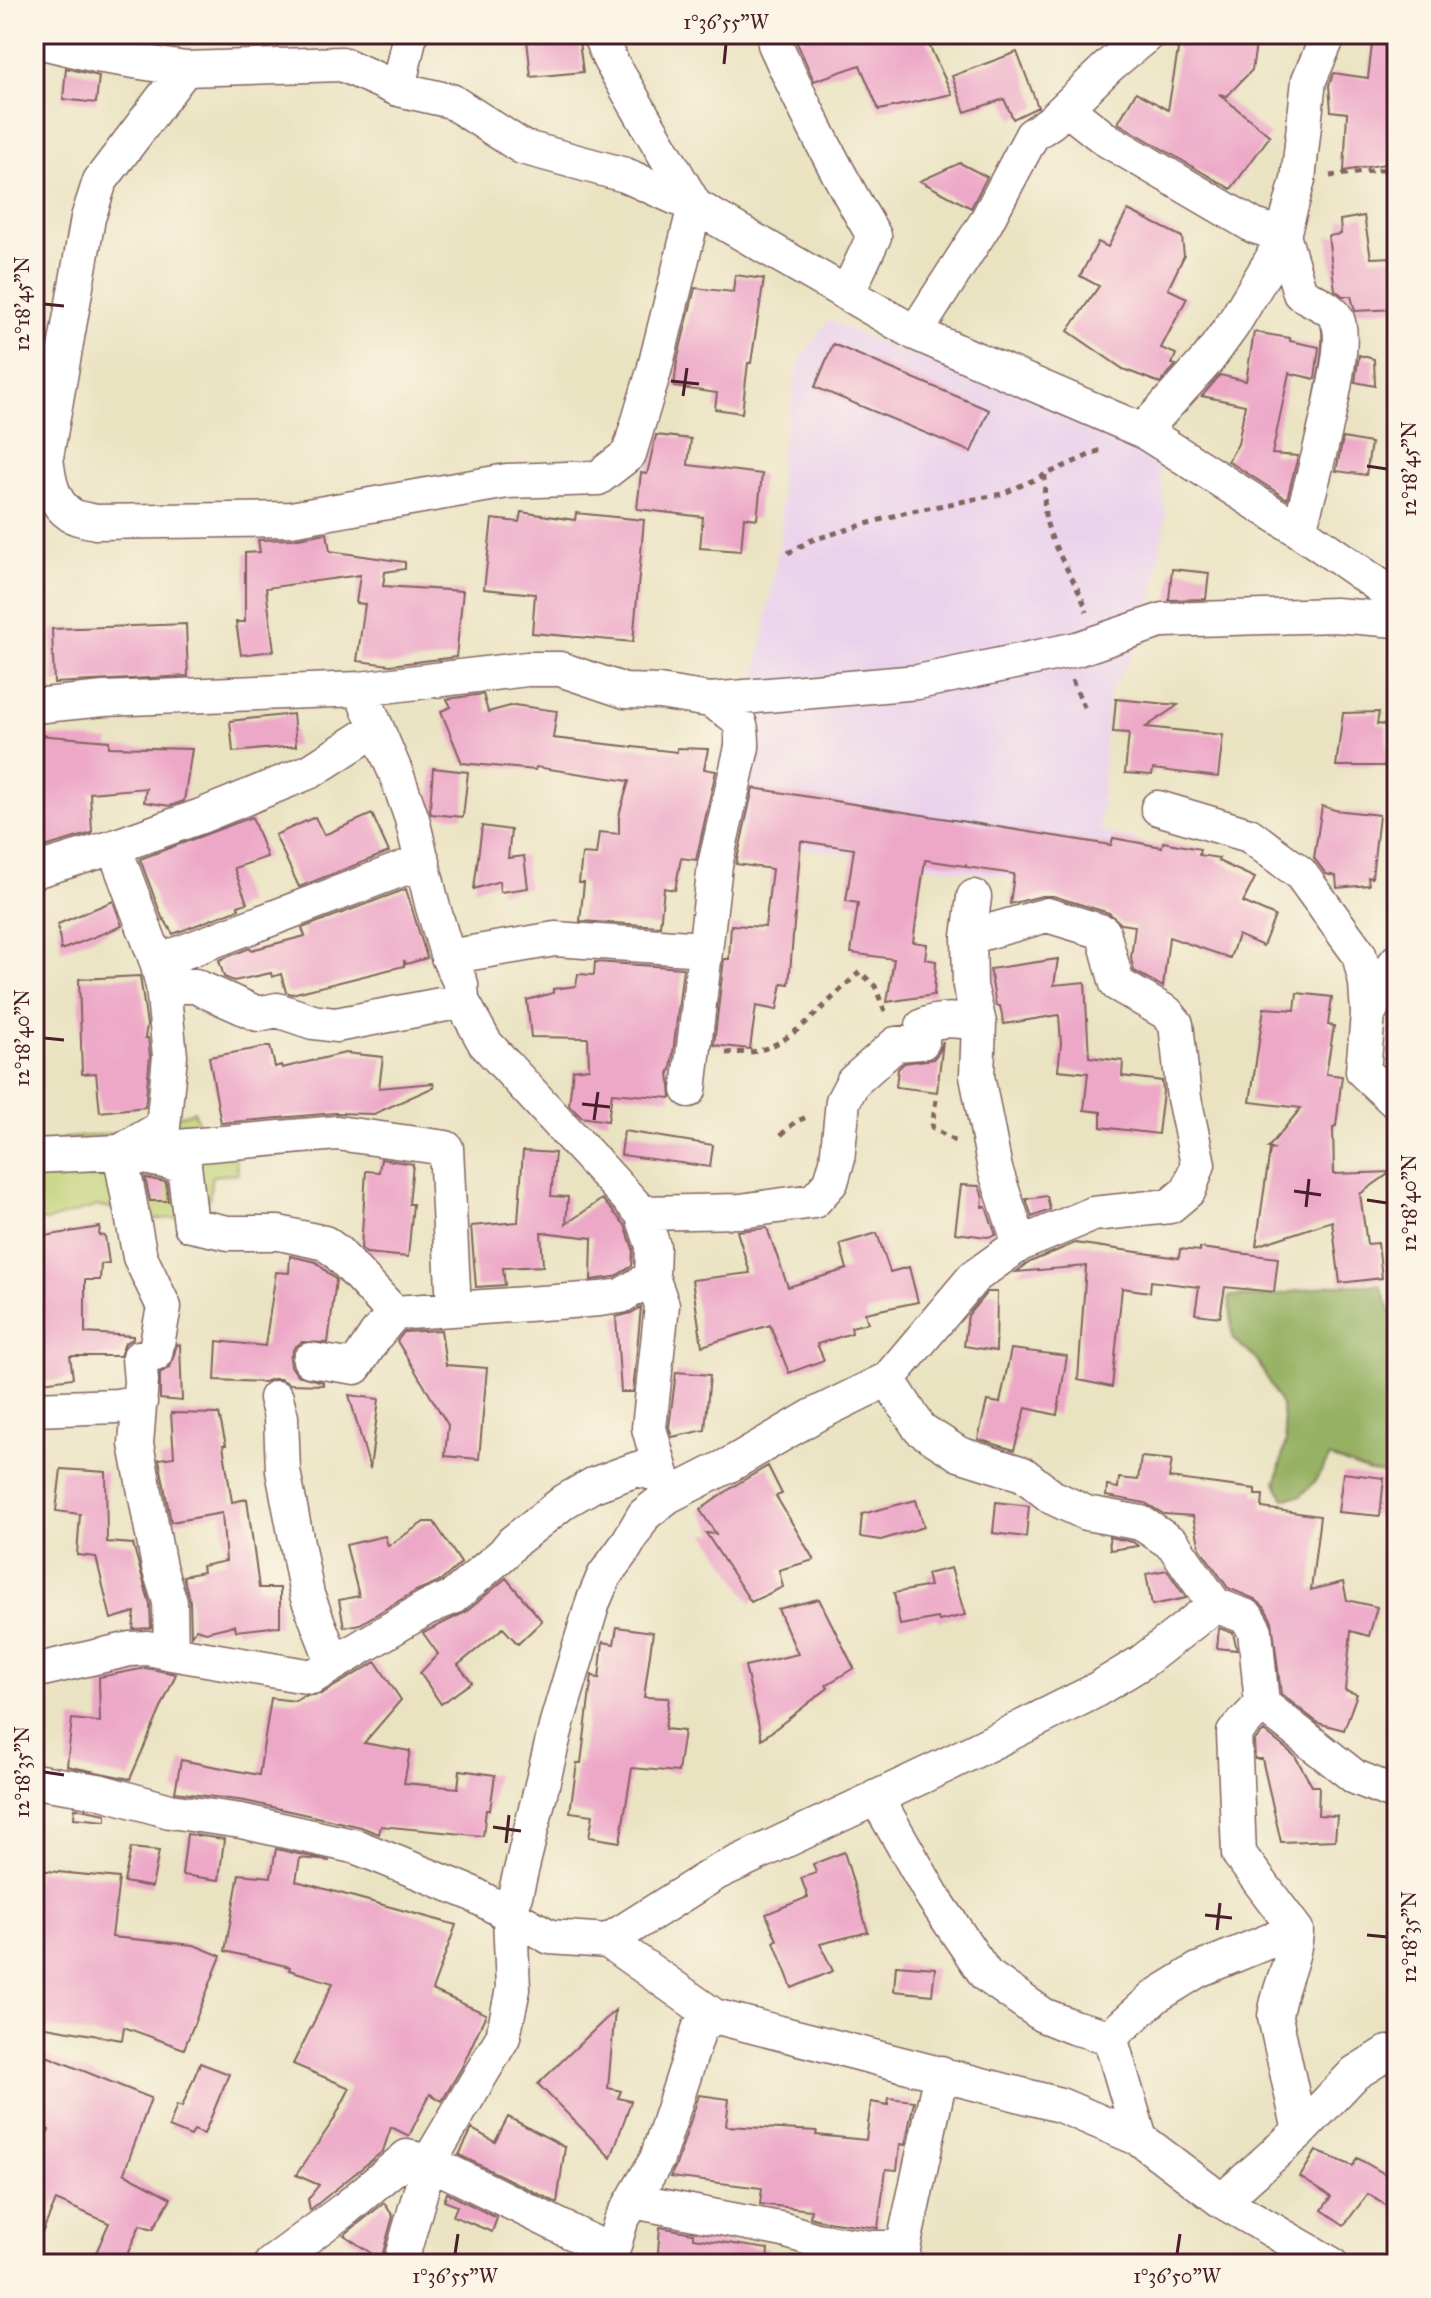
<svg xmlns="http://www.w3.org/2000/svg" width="1431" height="2298" font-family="'IM FELL Great Primer',serif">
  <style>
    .built { fill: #ead1ec }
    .green { fill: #bdce71; stroke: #84764e; stroke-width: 2 }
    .forest { fill: #96b163; stroke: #706847; stroke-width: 2 }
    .building { fill: #eda8c8 }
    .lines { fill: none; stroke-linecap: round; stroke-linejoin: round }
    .minor-casing { stroke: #826460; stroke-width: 37 }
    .path { stroke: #826460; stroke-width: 5; stroke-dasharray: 6 6; stroke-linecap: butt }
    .minor { stroke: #fff; stroke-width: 34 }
    .ticks { fill: none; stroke: #4a1f2b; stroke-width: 3 }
    .neatline { fill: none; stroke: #4a1f2b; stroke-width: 3 }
    .ticks-label { font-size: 20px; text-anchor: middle; fill: #4a1f2b }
  </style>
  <rect width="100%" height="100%" fill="#fcf5e5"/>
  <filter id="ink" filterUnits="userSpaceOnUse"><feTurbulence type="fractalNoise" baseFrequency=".0125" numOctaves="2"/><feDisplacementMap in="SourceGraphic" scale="16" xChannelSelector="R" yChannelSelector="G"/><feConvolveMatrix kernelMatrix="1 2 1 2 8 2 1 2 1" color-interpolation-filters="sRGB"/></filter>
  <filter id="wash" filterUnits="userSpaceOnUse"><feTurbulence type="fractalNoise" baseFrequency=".006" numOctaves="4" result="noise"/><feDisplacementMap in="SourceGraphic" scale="32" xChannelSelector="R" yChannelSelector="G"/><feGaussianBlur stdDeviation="1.8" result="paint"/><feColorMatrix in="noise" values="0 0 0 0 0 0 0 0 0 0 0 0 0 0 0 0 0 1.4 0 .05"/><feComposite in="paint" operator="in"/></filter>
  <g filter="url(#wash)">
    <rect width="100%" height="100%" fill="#eae3c2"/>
    <!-- built -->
    <path class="built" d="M828 320 894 349 997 385 1156 451 1166 515 1147 633 1108 695 1100 831 1137 839 1127 895 793 846 730 826 782 530 779 463 799 362Z"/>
    <!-- green -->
    <path class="green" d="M194 1111 204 1140 234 1150 238 1174 212 1176C210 1184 211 1195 208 1203 202 1219 160 1219 145 1220L141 1214 98 1206 47 1221 34 1219V1144L68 1138 132 1131Z"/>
    <!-- forest -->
    <path class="forest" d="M1333 1285H1380L1396 1325 1397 1475 1369 1472 1330 1457 1316 1480 1301 1496 1283 1498 1276 1482 1286 1441 1281 1405 1257 1360 1233 1339 1229 1296 1263 1297Z"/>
    <g id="blocks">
      <!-- building -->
      <path class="building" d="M578 34 583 72 531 77 527 39Z
        M813 34H924L952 94 879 110 860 65 814 81 797 43 798 39Z
        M1168 34H1252L1250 44 1256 45 1252 70 1227 96 1219 94 1270 136 1231 189 1118 123 1136 92 1168 110 1178 50Z
        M1373 37 1397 41V162L1344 171 1347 113 1331 111 1329 85 1334 73 1368 78Z
        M1017 52 1038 107 1013 119 1004 99 965 112 952 76Z
        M66 68 99 76 96 103 63 99Z
        M960 163 987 177 971 208 920 181Z
        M1128 210 1182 237 1184 256 1168 289 1187 298 1161 348 1176 354 1172 364 1176 365 1160 383 1123 369 1068 331 1099 286 1080 276 1098 242 1108 247Z
        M1364 216 1371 258 1394 257 1396 309 1355 311 1351 296H1343L1335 290 1328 236 1341 234 1340 220Z
        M735 275 764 279 751 363H748L742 413 715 409 717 393 674 387 677 361 695 288 733 292Z
        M1254 332 1290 338V341L1319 347 1315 379 1289 373 1272 454 1298 456 1287 499 1228 461 1238 444 1245 405 1202 396 1220 375 1246 381Z
        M833 344 989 410 971 452 815 387Z
        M1359 355 1374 359 1375 386 1355 382Z
        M656 435 691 439 688 465 762 474 757 519 744 517 741 551 700 548 703 517 637 509 641 473 647 474Z
        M1343 438 1371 443 1366 475 1336 471Z
        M521 512 575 520 576 513 644 520 633 642 532 633 535 594 484 589 492 519 519 522Z
        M327 533 330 551 405 562V569L385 572 383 586 463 591 456 657 390 665 357 661 365 604 356 603 360 575 266 588 274 651 241 655 236 622H245V553L260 552 258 540 292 539Z
        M1172 569 1209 573 1206 599 1169 600Z
        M186 624 188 676 54 683 52 629Z
        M483 694 488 712 514 705 557 711 553 738 677 752V748L708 749 704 769 716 771 696 860 681 858 675 890 664 888 660 926 580 921 584 883H579L582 854 596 855 599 832 619 834V815L629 781 536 767 535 770 462 763 441 711 451 707 447 699Z
        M1116 699 1178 705 1146 727 1223 735 1218 777 1153 769 1152 775 1125 773 1129 733 1113 732Z
        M1379 712 1377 724 1386 725 1388 766H1336L1343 713Z
        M293 714 296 746 233 752 230 721Z
        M38 735 109 741V747L192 749 184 801 170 806 144 802 146 788 90 793 92 833 34 850V742H38Z
        M433 768 468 772 463 817 431 814 430 809Z
        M753 788 1111 845 1113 838 1162 847 1163 842 1200 849 1199 855 1219 858 1218 861 1255 878 1243 902 1275 916 1263 946 1238 935 1230 958 1169 937 1163 987 1134 971 1131 958 1135 926 1121 924 1109 913 1053 896H1042L1010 904 1014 874 966 867V864L965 866 925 860 913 942 927 944 925 959 936 961 934 995 887 1002 894 959 851 953 858 903 846 901 854 849 801 841 789 984 782 983 777 1010 756 1006 750 1049 714 1045 724 959H729L731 925 765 927 772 869 736 864Z
        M1322 806 1335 810 1379 815 1372 878 1368 877 1369 885 1337 888 1336 876 1326 874 1314 858Z
        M372 814 389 852 299 887 275 835 315 817 324 835Z
        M252 817 267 857 234 868 247 903 238 906 239 909 173 934 164 919 163 920 140 859Z
        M482 826 511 830 508 858 524 856 528 888 500 892 499 881 474 889Z
        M406 889 427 958 406 964 404 960V966L292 994 286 992 281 974 272 977 271 973 234 981 224 977 219 960 250 948 251 950 305 936 302 928Z
        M113 901 122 926 61 950 58 924Z
        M1058 959 1054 985 1085 982 1089 1057 1123 1061 1122 1076 1162 1081 1163 1092 1158 1134 1101 1127V1112L1084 1110 1088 1073 1058 1070 1061 1044 1059 1015 1004 1024 1000 1006H996L990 969Z
        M595 962 683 968 671 1070 669 1071 671 1098 612 1093 608 1121 581 1117 569 1105 573 1070 589 1068 588 1038 531 1037 527 1000 553 993V989L576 986 578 974 594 975Z
        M140 976 147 1025 145 1038H148L150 1056 145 1107 100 1112 96 1073 82 1074 79 979Z
        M1297 993 1332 997 1328 1025 1334 1026 1326 1074 1342 1076 1336 1126 1333 1127 1334 1174 1391 1172 1360 1194 1367 1244 1378 1243 1382 1278 1340 1283 1332 1221 1256 1246 1270 1150 1275 1149 1268 1148 1301 1108 1250 1102 1264 1008 1295 1010Z
        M943 1041 937 1092 896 1087 898 1069 904 1063 933 1059 939 1052Z
        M270 1046 275 1067 281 1065 282 1068 345 1053 383 1057 379 1088 433 1083 434 1087 374 1114 335 1113 221 1123 209 1057Z
        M624 1131 713 1145 710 1167 621 1155Z
        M523 1151 555 1153 551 1196 568 1197 566 1224 602 1199 625 1225 633 1249 632 1266 614 1277 591 1280 592 1238 541 1232 543 1266 503 1268 505 1285 476 1287 471 1226 518 1222Z
        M381 1159 413 1164 409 1204H413L408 1257 366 1253 361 1248 366 1171 379 1172Z
        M145 1178 166 1182 168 1201H150Z
        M961 1185 979 1186 983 1197 982 1207H986L996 1235 987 1237 955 1233Z
        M1047 1196 1050 1210 1032 1217 1026 1199Z
        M100 1227 99 1235 105 1236 109 1263 101 1264 100 1280H85V1333L133 1336V1339L125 1343 120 1356H70L73 1378 42 1382 34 1317V1268H41L38 1237Z
        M767 1228 788 1287 847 1269 840 1244 877 1233 890 1272 909 1267 918 1302 865 1313 868 1323 851 1327 852 1333 817 1344 824 1360 789 1373 770 1325 702 1346 692 1280 750 1273 737 1231Z
        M1075 1243 1179 1258 1180 1249 1200 1251V1248L1278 1258 1274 1292 1225 1287 1220 1317 1195 1314 1199 1287 1151 1281 1150 1292 1122 1288 1112 1387 1078 1380 1086 1266 1016 1272 1030 1262Z
        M290 1256 316 1262 336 1280 328 1343 302 1342 294 1348 290 1358 291 1366 297 1375 323 1382V1385L290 1384 280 1379H272L264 1382 215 1380 217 1341 265 1346 276 1272 289 1273Z
        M987 1292H997L996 1351 964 1346 968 1315Z
        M641 1307 633 1392H621L616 1317 631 1313Z
        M441 1330 446 1365 487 1368 479 1459 445 1456 448 1425 397 1341 404 1332Z
        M177 1344 180 1345 182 1401 160 1399V1373L170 1367Z
        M1011 1349 1067 1356 1057 1415 1026 1408 1014 1450 978 1439 987 1401 1000 1403Z
        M676 1372 710 1375 705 1430 672 1437 669 1427Z
        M349 1395 379 1399 370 1469Z
        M171 1413 219 1414 226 1445H223L232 1502 247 1499 259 1588H280V1626L236 1631 235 1625 206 1632 196 1629 191 1636 190 1601 183 1576 203 1572 202 1566 226 1561 222 1513 171 1522 159 1459 174 1457Z
        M1141 1457 1172 1460 1169 1478 1255 1489V1495H1263L1262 1508 1320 1516 1311 1590 1343 1582 1347 1600 1377 1607 1369 1636 1351 1631 1345 1690 1357 1694 1344 1730 1318 1723 1281 1694 1272 1621 1264 1607 1255 1599 1228 1588 1200 1548 1193 1516 1164 1514 1145 1503 1106 1496 1107 1486 1118 1488 1119 1478 1138 1480Z
        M768 1466 782 1494 776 1496 814 1560 779 1570 783 1587 751 1602 706 1533 716 1534 700 1510 737 1484Z
        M61 1469 106 1472 107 1542 133 1544 150 1605 151 1628 133 1629 135 1612 111 1619 96 1557 77 1555 80 1514 56 1511Z
        M1343 1473 1384 1478 1380 1516 1338 1512Z
        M916 1500 924 1527 881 1540 860 1537 862 1514Z
        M996 1502 1029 1506 1026 1537 993 1533Z
        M424 1522H434L461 1563 442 1580 416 1591 360 1624 344 1627 339 1600 359 1596 346 1545 385 1536 388 1546Z
        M1109 1537 1133 1542 1138 1546 1110 1550Z
        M951 1568 965 1615 939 1621 938 1618 900 1625 894 1593 930 1586 927 1574Z
        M1167 1570 1186 1598 1152 1605 1146 1574Z
        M506 1578 542 1621 518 1644 503 1628 458 1665 472 1682 441 1704 420 1673 438 1654 423 1633 466 1612Z
        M819 1599 854 1668 826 1685 828 1688 762 1739 745 1666 798 1654 778 1609Z
        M617 1627 653 1632 644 1697 669 1698 665 1729 684 1731 678 1772 632 1768 620 1842 589 1837 593 1815 570 1812 577 1763H581L592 1675 599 1679 603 1642 614 1644Z
        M1219 1628 1233 1633 1237 1650 1217 1648Z
        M376 1662 401 1700 364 1743 410 1751 404 1783 458 1788 460 1770 495 1775 490 1810H486L483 1836 381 1826 379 1834 361 1827 245 1801 175 1792 181 1760 259 1775 271 1698 295 1701 304 1696 321 1694Z
        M146 1668 176 1674 130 1779 67 1766 72 1719 100 1722 99 1677Z
        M1264 1731 1295 1756 1312 1786H1319L1318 1815 1337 1816 1335 1840 1281 1842 1262 1759H1255L1254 1741Z
        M75 1808 106 1814V1821L74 1818Z
        M187 1834 224 1839 219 1880 182 1875Z
        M131 1848 159 1851 152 1887 124 1882Z
        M276 1849 330 1861 300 1858 296 1881 456 1925 432 1990 486 2014 462 2067 442 2101 430 2094 409 2136 391 2127 383 2151 310 2210 308 2199 319 2185 296 2175 333 2121 350 2088 293 2064 333 1983 289 1970 290 1967 225 1951 239 1874 271 1877Z
        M844 1852 868 1932 820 1944 833 1971 792 1988 774 1942 777 1940 766 1914 808 1897 801 1878 816 1873 813 1864Z
        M37 1870 119 1878 112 1937 194 1945 221 1956 184 2049 124 2027 122 2040 34 2025V1889Z
        M896 1965 935 1968 932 1995 894 1991Z
        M615 2010 608 2088 621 2091 618 2098 631 2101 611 2158 538 2084Z
        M34 2051 151 2098 124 2173 171 2198 153 2229 140 2225 123 2264H91L109 2223 56 2200 34 2252V2164L49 2130 34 2123Z
        M200 2063 229 2074 204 2134 194 2130 191 2136 169 2127 177 2105 182 2107Z
        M699 2095 729 2099 726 2126 817 2131 816 2135 866 2140 871 2102 888 2105 889 2098 914 2101 905 2145 900 2144 897 2170 886 2169 878 2228 820 2220 810 2217 811 2210 760 2204 762 2188 670 2177 676 2165Z
        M508 2117 565 2147 557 2203 459 2155 472 2129 495 2142Z
        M1316 2151 1353 2166 1357 2158 1397 2181V2212L1368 2194 1344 2225 1322 2210 1331 2197 1300 2177Z
        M447 2193 497 2218 492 2232 453 2216 457 2206 444 2201Z
        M384 2203 393 2216 381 2260 344 2235Z
        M660 2227 693 2233V2238L768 2249 767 2264H657Z"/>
    </g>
  </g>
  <g filter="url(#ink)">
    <use href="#blocks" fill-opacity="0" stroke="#826460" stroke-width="2"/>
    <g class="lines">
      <!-- minor casing -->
      <g class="minor-casing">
        <path id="minor" d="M779 34 775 44C805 110 837 174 874 236L848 292
          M34 40 96 55 185 69 342 64 398 89 451 101 522 147 625 175 695 206 915 333 1143 431 1299 530 1397 598
          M185 69 100 181 88 218 46 457C48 477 51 502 71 515 77 519 88 520 96 522L291 519 507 481 598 478 629 454 654 371 695 206 610 60 599 34
          M398 89 410 34
          M1066 108 1104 138 1254 226 1283 235 1300 293C1310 299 1330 307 1336 317 1353 343 1308 495 1299 530
          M915 333 985 224 1032 135 1051 122 1110 65 1148 34
          M1143 431 1208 359 1232 326 1271 261 1283 235 1298 180 1309 80 1329 34
          M360 689 397 776 412 819 432 904 448 957 461 984 462 1001 485 1043 642 1213 653 1246 652 1277
          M34 706 104 699 360 689 527 669H560L625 691 659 692 710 700 918 682 1077 649 1163 620 1335 615 1397 620
          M1158 808 1249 835 1300 873 1359 954 1366 983 1368 1014 1363 1071 1397 1103
          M34 871 114 847 201 816 311 771 376 729
          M974 897 969 937 970 986 979 1023 977 1076 995 1169 1020 1244 974 1277 888 1379 920 1429 959 1454 1023 1474 1052 1497 1086 1513 1141 1523 1173 1544 1215 1605 1247 1617 1255 1631 1262 1704 1355 1777 1397 1794
          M969 937 1047 915 1103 932 1117 984 1167 1013 1176 1024 1184 1098 1198 1164 1189 1190 1170 1206 1093 1214 1020 1244
          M448 957 555 939 704 949
          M157 962 423 861
          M163 986H195L258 1014 277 1010 313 1022 336 1025 462 1001
          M1369 1013 1389 971 1397 961
          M689 1090 715 865 742 747C743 714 735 717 710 700
          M120 1152 184 1165 191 1225 228 1233H279L325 1243 337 1252 394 1313 600 1299 621 1296 652 1277 662 1305 649 1428 668 1496
          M34 1156 120 1152 337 1133 446 1148 454 1309
          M642 1213 740 1211 814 1201 831 1182 837 1161 843 1101 853 1082 896 1044 922 1042 923 1026C940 1017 961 1021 979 1023
          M310 1360 355 1367 376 1335 394 1313
          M276 1398 281 1417 283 1471 307 1595 333 1662
          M34 1409 117 1406 140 1402
          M171 1653 312 1677 426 1608 453 1597 504 1553 513 1542 565 1501 593 1485 637 1469 661 1475
          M34 1671 130 1649 148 1648 171 1653 170 1602 159 1567 136 1444 141 1381 139 1358 155 1354 164 1307 140 1257 120 1152 163 1127 170 1056 163 986 157 962 114 847
          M1262 1704 1234 1733 1239 1854 1296 1930C1295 1961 1278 1987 1275 2017L1300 2131
          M34 1781 98 1791 170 1811 241 1821 357 1847 471 1893 550 1937 608 1941 714 2016 1060 2105 1140 2139 1222 2201 1331 2264
          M876 1797 933 1897 986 1975 1043 2015 1073 2027 1110 2037 1140 2139
          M608 1941 716 1873 946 1765 1091 1693 1142 1662 1215 1605
          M1110 2037 1156 1996 1198 1970 1296 1930
          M633 2201 784 2230 816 2240 872 2248H903
          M1222 2201 1300 2131 1355 2073 1387 2053H1397
          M271 2264 345 2209 407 2157 429 2162 612 2252 621 2221 657 2159 699 2029 714 2016
          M400 2264 429 2162 503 2037 513 1989 510 1916 558 1719 593 1602 604 1576 626 1546 644 1515 668 1496 731 1464 813 1416 888 1379
          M903 2264V2248L941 2073"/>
      </g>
      <!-- path -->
      <path class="path" d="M1279 34 1291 43
        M1330 176 1397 168
        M1045 475C1045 489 1043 506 1046 520 1054 554 1077 580 1087 612
        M788 553 812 540 907 512 1002 494 1105 448
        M1072 680 1085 709
        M726 1053C736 1052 747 1053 757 1051 796 1042 830 997 860 972L875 986 886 1015
        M936 1100 932 1127 958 1143
        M781 1135 795 1122 809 1116"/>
      <!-- minor -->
      <use href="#minor" class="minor"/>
    </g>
  </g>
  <!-- ticks -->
  <path class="ticks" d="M724 64 726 44M44 304 64 306M671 381 699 384M683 396 687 368M1367 466 1387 469M44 1038 64 1040M582 1104 610 1107M594 1120 598 1092M1294 1191 1321 1195M1367 1200 1387 1203M1306 1207 1309 1179M44 1772 64 1775M493 1827 521 1831M506 1843 509 1815M1205 1915 1232 1918M1217 1930 1220 1903M1367 1935 1387 1937M455 2254 458 2234M1177 2254 1180 2234"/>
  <!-- margin -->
  <rect width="1431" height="2298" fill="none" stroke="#fcf5e5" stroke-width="88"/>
  <rect x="44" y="44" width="1343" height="2210" class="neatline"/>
  <g class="ticks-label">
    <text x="726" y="29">1°36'55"W</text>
    <text transform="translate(22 304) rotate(-90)" y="7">12°18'45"N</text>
    <text transform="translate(1409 469) rotate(-90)" y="7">12°18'45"N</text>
    <text transform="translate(22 1038) rotate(-90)" y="7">12°18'40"N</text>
    <text transform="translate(1409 1203) rotate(-90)" y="7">12°18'40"N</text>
    <text transform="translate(22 1772) rotate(-90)" y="7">12°18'35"N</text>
    <text transform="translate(1409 1937) rotate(-90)" y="7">12°18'35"N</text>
    <text x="455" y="2283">1°36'55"W</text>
    <text x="1177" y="2283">1°36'50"W</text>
  </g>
</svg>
